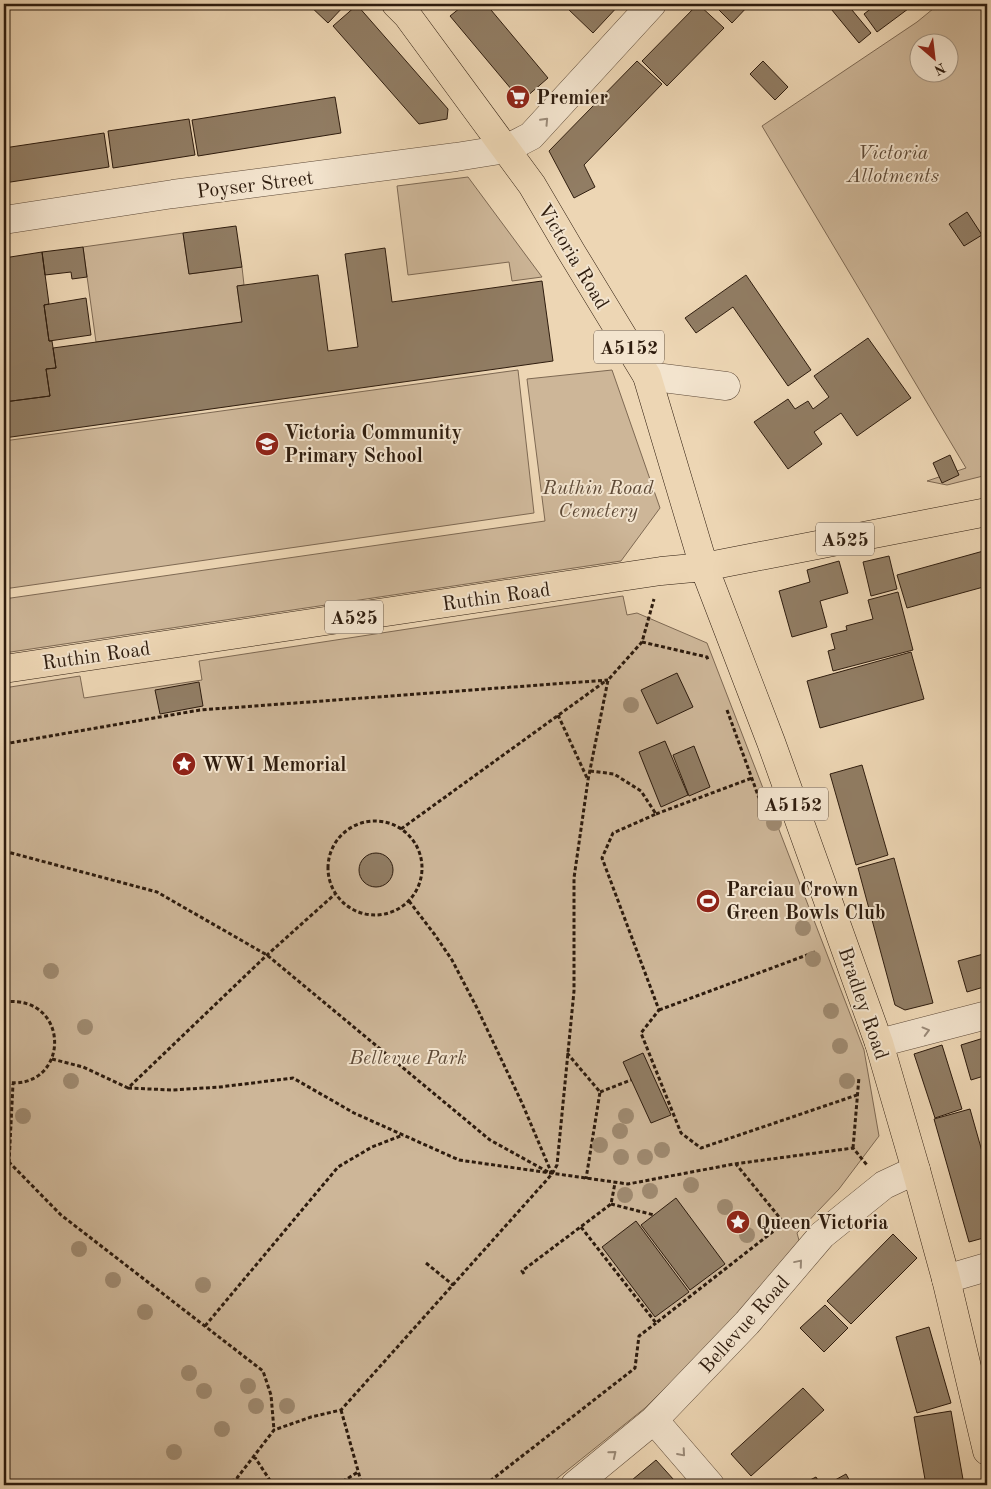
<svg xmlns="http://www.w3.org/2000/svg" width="991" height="1489" font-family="'Old Standard TT',serif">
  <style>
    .green { fill: #cdb698; stroke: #7e6953; fill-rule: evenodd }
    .building { fill: #917d64; stroke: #2e1c0e }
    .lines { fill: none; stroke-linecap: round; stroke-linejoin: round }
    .minor-casing { stroke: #5e4a38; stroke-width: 29 }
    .major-casing { stroke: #2e1c0e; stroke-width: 29 }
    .path { stroke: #2e1c0e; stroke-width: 3; stroke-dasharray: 4 2.5; stroke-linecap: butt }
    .minor { stroke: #f3e4ce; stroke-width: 28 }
    .major { stroke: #edd6b4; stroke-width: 28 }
    .tree { fill: #9e896f }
    .oneway { stroke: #9a8a78 }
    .labels { text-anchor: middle; stroke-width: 4; stroke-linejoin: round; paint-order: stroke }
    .shield { fill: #f3e4ce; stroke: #695848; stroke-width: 1 }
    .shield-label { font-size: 19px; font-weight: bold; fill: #2e1c0e }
    .poi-label { font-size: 20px; font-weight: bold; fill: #2e1c0e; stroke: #f3e4ce; text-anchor: start }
    .park-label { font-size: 20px; font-style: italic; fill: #5e4a37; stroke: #f3e4ce }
    .street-label { font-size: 20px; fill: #2e1c0e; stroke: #f3e4ce }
  </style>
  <rect width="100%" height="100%" fill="#edd6b4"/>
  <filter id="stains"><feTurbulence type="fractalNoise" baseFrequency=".004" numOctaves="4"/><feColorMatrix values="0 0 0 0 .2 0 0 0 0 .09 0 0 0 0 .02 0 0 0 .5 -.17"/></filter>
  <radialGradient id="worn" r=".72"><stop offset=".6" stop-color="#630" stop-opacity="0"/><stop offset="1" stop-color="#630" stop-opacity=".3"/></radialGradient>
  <!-- green -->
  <path class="green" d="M939 4H987V475L947 485 927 481 966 468 762 126 917 22ZM918 42H948V72H918Z
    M468 177 542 277 512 281 509 262 408 275 397 186Z
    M183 233 189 274 242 267 244 285 237 286 242 322 96 342 83 247Z
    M518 370 534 513 4 589V441Z
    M612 370 660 508 621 561 4 653V599L545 521 527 379Z
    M623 596 627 615 637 613 707 643 864 1050 879 1136 839 1189 797 1233 800 1244 737 1316 645 1408 549 1485H4V688L80 676 84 698 202 680 199 661Z"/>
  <!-- building -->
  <path class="building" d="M308 4H346L328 23Z
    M465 4H486L548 78 525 98 517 96 450 16Z
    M571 4H620L593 33 567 8Z
    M698 4 724 28 667 86 642 61Z
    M713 4H750L732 23Z
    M827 4H847L871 33 859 43Z
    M877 4H910L912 6 877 32 864 14Z
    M357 5 448 109 447 119 419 124 333 26Z
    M637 61 662 84 584 165 595 187 574 198 549 151Z
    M763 61 788 87 775 100 750 74Z
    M335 97 341 133 198 156 192 120Z
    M189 119 195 155 113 168 108 131Z
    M104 133 109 167 4 183V148Z
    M967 212 982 235 964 246 949 224Z
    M236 226 242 267 189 274 183 233Z
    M83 247 87 277 72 279 71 272 45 275 42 252Z
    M385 248 392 302 542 281 553 361 4 438V402L50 396 46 369 56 368 53 348 242 322 237 286 318 275 328 351 358 347 345 254Z
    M42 252 49 304 44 305 49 341H52L56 368 46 369 50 396 4 402V258Z
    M746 275 811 370 788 386 733 307 696 333 685 318Z
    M86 298 91 335 49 341 44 305Z
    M868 338 911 398 857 436 841 413 814 432 822 444 788 469 754 422 788 399 795 409 808 401 813 409 829 397 814 376Z
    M950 455 959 475 942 483 933 463Z
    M987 550V586L907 608 897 575Z
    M889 556 897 589 871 596 863 562Z
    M839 561 848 593 820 601 827 627 792 637 779 591 810 582 807 570Z
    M898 592 913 650 833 671 828 651 835 649 831 634 847 630 846 626 873 619 868 600Z
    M911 652 924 699 820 728 807 681Z
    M677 673 693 707 657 724 641 690Z
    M199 682 203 706 160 714 155 690Z
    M665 741 688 795 661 807 639 752Z
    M694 746 710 787 689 796 673 755Z
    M862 765 888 855 856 865 830 774Z
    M359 870a17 17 0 1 1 34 0a17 17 0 1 1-34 0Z
    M894 858 933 1003 905 1010 895 1005 858 868Z
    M987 953V986L967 992 958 961Z
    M987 1037V1075L971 1080 961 1045Z
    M942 1045 962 1109 935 1118 914 1054Z
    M643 1053 671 1115 651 1123 623 1062Z
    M970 1109 987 1169V1237L969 1242 934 1119Z
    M676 1198 725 1264 690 1290 641 1225Z
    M636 1221 689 1292 655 1317 602 1247Z
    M893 1234 917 1258 851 1324 827 1301Z
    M825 1305 848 1328 824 1352 800 1328Z
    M929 1327 951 1403 917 1413 896 1337Z
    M803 1388 824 1410 751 1476 731 1454Z
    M951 1411 964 1485H926L914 1417Z
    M656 1460 674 1480 668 1485H626Z
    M846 1474 852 1485H826Z
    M816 1477 821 1485H800Z"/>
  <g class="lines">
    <!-- minor casing -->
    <g class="minor-casing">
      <path id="minor" d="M4 220 173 194 456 157 506 149 531 136 652 4
        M647 376 726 386
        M879 1043 987 1015
        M946 1279 987 1267
        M654 1420 710 1485
        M575 1485 654 1420 747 1323 822 1235 884 1185 916 1170"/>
    </g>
    <!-- major casing -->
    <g class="major-casing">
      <path id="major" d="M396 4 407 15 532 185 572 253 647 376 704 567 771 742 879 1043 916 1170 946 1279 987 1451
        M4 669 661 571 704 567 987 512"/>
    </g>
    <!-- path -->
    <path class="path" d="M642 642 707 657 708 660
      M727 710 759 798
      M558 715 588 780
      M4 744 200 710 608 680
      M590 771 614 774 641 791 656 814 613 833 602 858 659 1010 641 1033 681 1133 701 1148 857 1095
      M656 814 752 778
      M328 868a47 47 0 1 1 94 0a47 47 0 1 1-94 0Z
      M401 829 607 680
      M4 851 157 892 267 955 490 1140 548 1172
      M409 901 435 935 452 960 477 1008 522 1103 552 1174
      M4 1002C73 994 70 1093 4 1082
      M659 1010 815 952
      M567 1053 600 1092 586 1179
      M52 1059 83 1067 128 1088 267 955 335 894
      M128 1088 172 1090 220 1087 293 1078 354 1113 459 1160 628 1184 734 1164 853 1148 867 1165
      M600 1092 631 1080
      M853 1148 859 1077
      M4 1157 61 1215 263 1371 271 1395 274 1430
      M9 1163 13 1084
      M611 1204 654 1215
      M581 1227 656 1323 784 1223 736 1164
      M426 1263 453 1285
      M524 1274 522 1271 611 1204 615 1183
      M205 1326 338 1167 372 1147 403 1135
      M341 1410 362 1485
      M254 1456 273 1485
      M225 1485 237 1478 274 1430 311 1417 341 1410 552 1174 557 1165 574 991V878L588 780 608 680 642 642 654 599
      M337 1485 358 1472
      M485 1485 635 1368 639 1336 656 1323"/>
    <!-- minor -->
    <use href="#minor" class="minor"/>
    <!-- major -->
    <use href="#major" class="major"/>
  </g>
  <!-- trees -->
  <g class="tree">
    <circle cx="631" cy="705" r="8"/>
    <circle cx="774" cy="823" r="8"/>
    <circle cx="803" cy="928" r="8"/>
    <circle cx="813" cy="959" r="8"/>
    <circle cx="51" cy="971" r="8"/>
    <circle cx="831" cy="1011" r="8"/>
    <circle cx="85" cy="1027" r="8"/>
    <circle cx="840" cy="1046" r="8"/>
    <circle cx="71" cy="1081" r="8"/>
    <circle cx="847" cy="1081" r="8"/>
    <circle cx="23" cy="1116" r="8"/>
    <circle cx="626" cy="1116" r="8"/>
    <circle cx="620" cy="1131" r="8"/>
    <circle cx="600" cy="1145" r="8"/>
    <circle cx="662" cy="1150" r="8"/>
    <circle cx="621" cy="1157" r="8"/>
    <circle cx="645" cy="1157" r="8"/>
    <circle cx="691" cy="1185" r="8"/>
    <circle cx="650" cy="1191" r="8"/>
    <circle cx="625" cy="1195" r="8"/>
    <circle cx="725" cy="1207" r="8"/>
    <circle cx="747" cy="1235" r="8"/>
    <circle cx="79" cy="1249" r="8"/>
    <circle cx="113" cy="1280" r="8"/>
    <circle cx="203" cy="1285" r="8"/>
    <circle cx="145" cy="1312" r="8"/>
    <circle cx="189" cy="1373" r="8"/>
    <circle cx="248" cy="1386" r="8"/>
    <circle cx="204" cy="1391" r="8"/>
    <circle cx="256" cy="1406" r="8"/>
    <circle cx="287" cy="1406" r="8"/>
    <circle cx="222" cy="1429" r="8"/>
    <circle cx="174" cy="1452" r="8"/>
  </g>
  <!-- one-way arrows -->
  <defs><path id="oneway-chevron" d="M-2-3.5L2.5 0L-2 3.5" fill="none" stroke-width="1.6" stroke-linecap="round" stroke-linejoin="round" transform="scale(1.25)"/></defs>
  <g class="oneway">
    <use href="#oneway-chevron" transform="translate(545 121) rotate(-47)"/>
    <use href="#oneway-chevron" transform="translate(926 1031) rotate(-15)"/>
    <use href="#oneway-chevron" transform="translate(799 1263) rotate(-50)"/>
    <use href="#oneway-chevron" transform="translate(682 1453) rotate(49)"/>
    <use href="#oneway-chevron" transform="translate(613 1454) rotate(-39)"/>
  </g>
  <!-- icons -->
  <defs>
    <g id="supermarket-disc" transform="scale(1.25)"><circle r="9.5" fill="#8f2418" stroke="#f3e4ce"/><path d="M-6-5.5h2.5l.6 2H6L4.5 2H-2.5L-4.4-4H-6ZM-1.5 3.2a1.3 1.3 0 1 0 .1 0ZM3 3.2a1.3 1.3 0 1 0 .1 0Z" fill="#fff"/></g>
    <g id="school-disc" transform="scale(1.25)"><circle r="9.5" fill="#8f2418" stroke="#f3e4ce"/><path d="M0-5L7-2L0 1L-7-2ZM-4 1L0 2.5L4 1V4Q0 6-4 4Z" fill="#fff"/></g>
    <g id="sight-disc" transform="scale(1.25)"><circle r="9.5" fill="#8f2418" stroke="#f3e4ce"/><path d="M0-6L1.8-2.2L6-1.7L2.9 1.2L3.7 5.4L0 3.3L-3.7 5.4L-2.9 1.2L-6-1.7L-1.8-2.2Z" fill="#fff"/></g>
    <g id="stadium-disc" transform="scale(1.25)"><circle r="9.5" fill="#8f2418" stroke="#f3e4ce"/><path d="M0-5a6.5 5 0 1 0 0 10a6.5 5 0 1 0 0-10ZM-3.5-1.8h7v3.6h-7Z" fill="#fff"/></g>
  </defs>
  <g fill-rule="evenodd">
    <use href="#supermarket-disc" x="518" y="97"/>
    <use href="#school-disc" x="267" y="444"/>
    <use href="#sight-disc" x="184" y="764"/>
    <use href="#stadium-disc" x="708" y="901"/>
    <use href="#sight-disc" x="738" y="1222"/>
  </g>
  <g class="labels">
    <!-- shield labels -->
    <g class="shield">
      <rect x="594" y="330.5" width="70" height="33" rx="4"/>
      <rect x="816" y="522.5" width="58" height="33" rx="4"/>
      <rect x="325" y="600.5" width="58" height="33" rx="4"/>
      <rect x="758" y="787.5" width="70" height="33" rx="4"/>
    </g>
    <g class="shield-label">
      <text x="629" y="354">A5152</text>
      <text x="845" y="546">A525</text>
      <text x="354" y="624">A525</text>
      <text x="793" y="811">A5152</text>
    </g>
    <!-- poi labels -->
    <g class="poi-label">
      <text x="536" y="104">Premier</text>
      <text x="284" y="439">Victoria Community<tspan x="284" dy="23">Primary School</tspan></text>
      <text x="202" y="771">WW1 Memorial</text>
      <text x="726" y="896">Parciau Crown<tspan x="726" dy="23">Green Bowls Club</tspan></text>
      <text x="756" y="1229">Queen Victoria</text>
    </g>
    <!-- park labels -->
    <g class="park-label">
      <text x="893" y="159">Victoria<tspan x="893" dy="23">Allotments</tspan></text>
      <text x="598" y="494">Ruthin Road<tspan x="598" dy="23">Cemetery</tspan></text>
      <text x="408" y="1064">Bellevue Park</text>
    </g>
    <!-- street labels -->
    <g class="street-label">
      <text transform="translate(255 184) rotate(-7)" y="7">Poyser Street</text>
      <text transform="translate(574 256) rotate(59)" y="7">Victoria Road</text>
      <text transform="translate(496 596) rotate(-8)" y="7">Ruthin Road</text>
      <text transform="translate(96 655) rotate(-8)" y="7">Ruthin Road</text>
      <text transform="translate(864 1003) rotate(71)" y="7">Bradley Road</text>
      <text transform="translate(744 1324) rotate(-48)" y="7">Bellevue Road</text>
    </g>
  </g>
  <!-- margin -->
  <rect width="991" height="1489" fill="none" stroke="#edd6b4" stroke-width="20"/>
  <rect x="5" y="5" width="981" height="1479" fill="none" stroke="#2e1c0e" stroke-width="2.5"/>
  <rect x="10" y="10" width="971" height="1469" fill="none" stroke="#2e1c0e"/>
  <!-- north arrow -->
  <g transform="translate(934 58) rotate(152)"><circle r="24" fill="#f3e4ce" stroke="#a49481"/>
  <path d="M0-4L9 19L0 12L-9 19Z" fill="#8f2418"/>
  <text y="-8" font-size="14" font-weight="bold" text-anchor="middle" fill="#2e1c0e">N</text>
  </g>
  <rect width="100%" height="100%" filter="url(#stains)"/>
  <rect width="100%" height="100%" fill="url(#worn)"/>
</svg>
